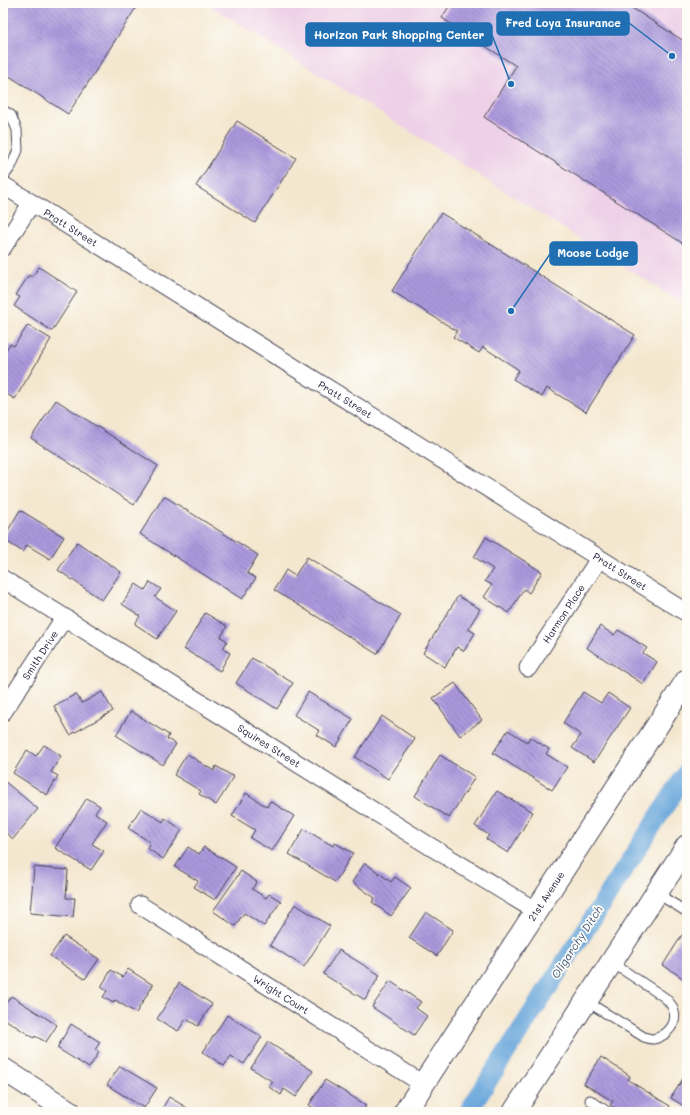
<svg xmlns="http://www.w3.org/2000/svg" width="690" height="1115" font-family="Mali,sans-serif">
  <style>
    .built { fill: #eed0e7 }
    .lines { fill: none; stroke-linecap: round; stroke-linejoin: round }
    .canal { stroke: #6aa7db; stroke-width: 19 }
    .building { fill: url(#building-back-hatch) }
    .service-casing { stroke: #424051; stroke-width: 11 }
    .minor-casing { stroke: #424051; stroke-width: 19 }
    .tertiary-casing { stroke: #424051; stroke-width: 24 }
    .service { stroke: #fff; stroke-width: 9 }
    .minor { stroke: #fff; stroke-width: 17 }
    .tertiary { stroke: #fff; stroke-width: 22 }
    .labels { text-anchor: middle; stroke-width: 3.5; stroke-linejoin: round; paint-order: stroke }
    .street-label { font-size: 10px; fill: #22223b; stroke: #fdfcf7 }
    .water-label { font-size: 11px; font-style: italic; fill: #3f577b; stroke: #fdfcf7 }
    .leader { fill: none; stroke: #1f6fb2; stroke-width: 1.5 }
    .callout-dot { fill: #1f6fb2; stroke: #fdfcf7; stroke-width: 1.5 }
    .callout { fill: #1f6fb2; stroke: #1f6fb2; stroke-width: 1.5 }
    .callout-label { font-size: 11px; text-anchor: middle; font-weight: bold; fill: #fff }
  </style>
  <defs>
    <pattern id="building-back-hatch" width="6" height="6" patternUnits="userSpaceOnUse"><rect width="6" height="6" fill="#ab99dd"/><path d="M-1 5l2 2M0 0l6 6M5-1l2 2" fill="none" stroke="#8b7cb4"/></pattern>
  </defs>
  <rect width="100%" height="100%" fill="#fdfcf7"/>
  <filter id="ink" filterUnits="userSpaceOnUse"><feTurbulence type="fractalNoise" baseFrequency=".025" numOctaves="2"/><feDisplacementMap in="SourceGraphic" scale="8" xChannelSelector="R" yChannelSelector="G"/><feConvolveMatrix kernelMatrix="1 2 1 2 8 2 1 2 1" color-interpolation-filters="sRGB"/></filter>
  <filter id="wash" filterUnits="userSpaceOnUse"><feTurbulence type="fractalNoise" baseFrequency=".012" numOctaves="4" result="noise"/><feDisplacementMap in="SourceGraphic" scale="16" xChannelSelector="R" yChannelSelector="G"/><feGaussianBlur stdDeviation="0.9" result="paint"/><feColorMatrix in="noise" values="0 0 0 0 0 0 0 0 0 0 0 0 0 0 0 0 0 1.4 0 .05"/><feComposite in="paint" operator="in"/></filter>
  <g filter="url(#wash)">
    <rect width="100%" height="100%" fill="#f4e7cf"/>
    <!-- built -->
    <path class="built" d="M206 3H687V306L463 165Z"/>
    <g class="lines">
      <!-- canal -->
      <path class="canal" d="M468 1112 687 772"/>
    </g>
    <g id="blocks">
      <!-- building -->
      <path class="building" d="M3 3H139L68 114 3 72Z
        M451 3H624L687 43V246L484 117 516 66 442 18Z
        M237 121 296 158 255 223 196 186Z
        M441 213 635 335 586 412 547 388 542 397 513 379 519 370 483 347 479 353 453 337 457 331 392 291Z
        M39 267 77 292 52 331 14 306 20 297 16 295 29 275 32 277Z
        M28 325 51 339 15 399 3 392V354L10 344 14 346Z
        M56 400 158 466 134 505 31 438Z
        M164 496 258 555 247 573 256 578 242 599 140 534Z
        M20 510 64 537 50 559 27 545 23 552 3 539Z
        M486 537 542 572 529 593 524 589 509 613 484 597 492 585 485 581 493 569 474 557Z
        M77 542 121 572 102 600 58 570Z
        M307 557 401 615 377 654 274 590 286 570 295 576Z
        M150 582 161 589 155 597 176 611 157 639 135 624 140 616 122 604 136 584 145 590Z
        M458 596 480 609 468 629 475 633 464 651 457 647 445 667 423 653Z
        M205 613 227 626 221 637 227 641 223 649 230 653 220 671 184 649Z
        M600 626 614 635 618 630 647 648 643 653 657 662 643 684 587 648Z
        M252 658 293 683 277 709 236 683Z
        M455 683 482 720 460 736 433 698Z
        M102 692 113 711 70 735 54 706 76 694 82 703Z
        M308 692 353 719 336 747 317 735 320 731 294 715Z
        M583 692 601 703 608 693 630 708 594 762 572 748 581 735 563 723Z
        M131 711 169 735 167 739 176 744 163 765 116 735Z
        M382 716 415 739 388 779 355 757Z
        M508 730 527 742 530 737 549 749 546 754 567 767 552 790 493 753Z
        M44 745 61 756 51 772 58 776 47 795 13 773 27 750 36 756Z
        M187 754 214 771 216 766 234 777 216 805 199 794 201 791 174 775Z
        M440 755 475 777 449 818 415 796Z
        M3 780 38 809 13 839 3 830Z
        M497 791 533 812 508 853 486 839 489 835 475 826Z
        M246 793 267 807 270 801 294 816 272 851 250 838 255 830 232 816Z
        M87 798 100 806 95 813 107 821 92 844 104 851 91 870 55 848Z
        M141 808 163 822 165 818 182 830 163 859 147 848 150 842 128 828Z
        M304 829 333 846 335 843 353 853 335 882 289 854Z
        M188 847 199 854 204 847 236 867 215 900 194 887 198 881 175 867Z
        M365 863 391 882 395 877 411 888 391 916 372 902 375 898 352 882Z
        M34 867 68 870 66 898H75L73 917 30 913Z
        M241 871 257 882 252 889 266 898 269 894 281 901 264 926 244 913 235 926 213 911Z
        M295 904 330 926 304 967 270 945Z
        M426 912 453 930 437 956 409 938Z
        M682 935 687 938V981L663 965Z
        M64 936 99 959 85 979 50 956Z
        M339 950 380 975 365 1000 323 974Z
        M128 969 153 985 136 1013 115 1000 113 1003 103 997 107 991 101 987 111 970 123 977Z
        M390 981 421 1002 416 1008 427 1016 414 1035 372 1007Z
        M179 983 212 1004 198 1026 186 1019 178 1031 157 1019Z
        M11 996 57 1025 46 1042 35 1036 34 1038 3 1018V1008Z
        M227 1015 262 1037 244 1064 231 1056 224 1066 203 1052Z
        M71 1024 100 1042 95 1050 99 1052 89 1068 57 1048Z
        M268 1042 313 1071 296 1097 284 1089 281 1095 269 1087 273 1082 251 1068Z
        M601 1057 630 1076 628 1080 670 1106 667 1112H621L610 1105 613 1101 584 1084Z
        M120 1066 157 1088 144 1108 107 1085Z
        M687 1072V1108L671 1098Z
        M325 1080 366 1105 362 1112H320L309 1105Z
        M169 1097 194 1112H160Z"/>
    </g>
  </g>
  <g filter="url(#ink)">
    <use href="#blocks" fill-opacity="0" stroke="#424051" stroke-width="1"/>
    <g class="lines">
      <!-- service casing -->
      <g class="service-casing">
        <path id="service" d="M3 110 11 115 17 130 18 150 12 165 3 178
          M656 893 687 912
          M586 1001 644 1037C647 1038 650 1039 653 1039 658 1038 664 1035 667 1032 679 1021 676 1007 664 997L611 962
          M590 1100 608 1112"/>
      </g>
      <!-- minor casing -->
      <g class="minor-casing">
        <g id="minor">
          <path id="s1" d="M3 185 687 613"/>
          <path d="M3 247 31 204"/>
          <path id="s2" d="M3 579 428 845 536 911"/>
          <path id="s3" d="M528 668 599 559"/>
          <path id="s4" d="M3 712 64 618"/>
          <path id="s5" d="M140 905 423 1084"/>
        </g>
      </g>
      <!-- tertiary casing -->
      <g class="tertiary-casing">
        <g id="tertiary">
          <path d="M3 1069 70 1112"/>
          <path id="s6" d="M405 1112 687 680"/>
          <path d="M514 1112 687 846"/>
        </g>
      </g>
      <!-- service -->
      <use href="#service" class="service"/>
      <!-- minor -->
      <use href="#minor" class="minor"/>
      <!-- tertiary -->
      <use href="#tertiary" class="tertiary"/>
    </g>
  </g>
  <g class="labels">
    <!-- street labels -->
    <g class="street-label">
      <text dy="4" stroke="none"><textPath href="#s1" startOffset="80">Pratt Street</textPath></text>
      <text dy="4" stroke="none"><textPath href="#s1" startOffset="404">Pratt Street</textPath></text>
      <text dy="4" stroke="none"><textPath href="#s1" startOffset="728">Pratt Street</textPath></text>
      <text dy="4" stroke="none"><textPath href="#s3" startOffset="65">Harmon Place</textPath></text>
      <text dy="4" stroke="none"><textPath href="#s4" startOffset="68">Smith Drive</textPath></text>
      <text dy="4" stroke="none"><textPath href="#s2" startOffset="314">Squires Street</textPath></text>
      <text dy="4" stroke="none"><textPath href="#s6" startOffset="258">21st Avenue</textPath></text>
      <text dy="4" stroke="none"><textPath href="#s5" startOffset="167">Wright Court</textPath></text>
    </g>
    <!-- water labels -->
    <g class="water-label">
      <text transform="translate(577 942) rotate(-57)" y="4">Oligarchy Ditch</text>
    </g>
  </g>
  <!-- callouts -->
  <path class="leader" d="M672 56L629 23M511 84L492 35M511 311L550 254"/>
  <g class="callout-dot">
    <circle cx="672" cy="56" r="4"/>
    <circle cx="511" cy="84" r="4"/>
    <circle cx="511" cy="311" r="4"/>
  </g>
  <g class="callout">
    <rect x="497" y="12" width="132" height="23" rx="4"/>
    <rect x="306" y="23" width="186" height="23" rx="4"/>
    <rect x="550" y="242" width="87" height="23" rx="4"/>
  </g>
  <g class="callout-label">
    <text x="563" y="27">Fred Loya Insurance</text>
    <text x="399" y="39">Horizon Park Shopping Center</text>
    <text x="593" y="257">Moose Lodge</text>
  </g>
  <!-- margin -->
  <rect width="690" height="1115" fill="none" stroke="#fdfcf7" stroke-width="16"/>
</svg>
